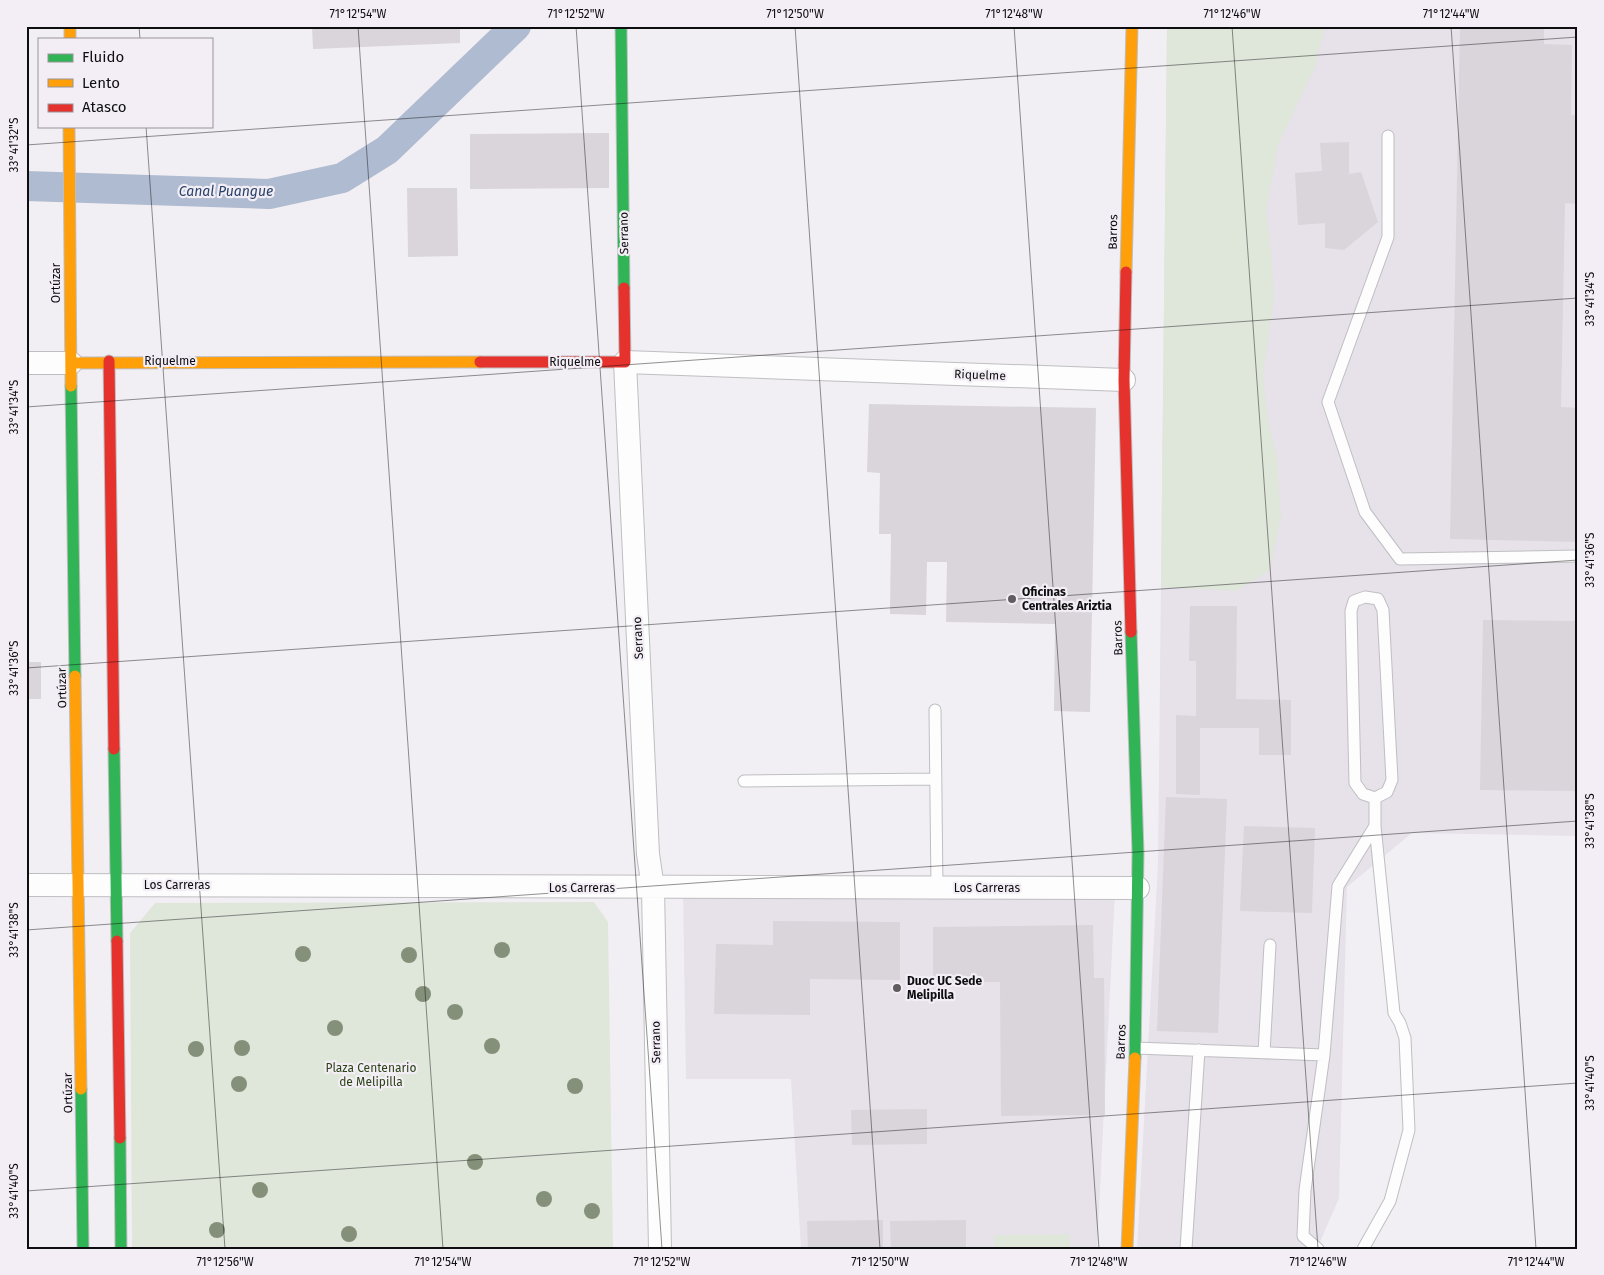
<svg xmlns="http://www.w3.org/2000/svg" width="1604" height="1275" font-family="'Fira Sans',sans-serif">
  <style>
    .built { fill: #e7e1ea }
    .green { fill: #dfe6da }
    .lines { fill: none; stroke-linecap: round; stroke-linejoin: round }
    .canal { stroke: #afbbd0; stroke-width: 30 }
    .building { fill: #dad4db }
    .lane-casing { stroke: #bfbec1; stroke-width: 13 }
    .street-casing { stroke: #bfbec1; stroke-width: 24 }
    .fast-casing { stroke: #bfbec1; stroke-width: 13 }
    .slow-casing { stroke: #bfbec1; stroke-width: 13 }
    .jam-casing { stroke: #bfbec1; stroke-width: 13 }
    .lane { stroke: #fdfdfd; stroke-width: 11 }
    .street { stroke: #fdfdfd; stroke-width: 22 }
    .fast { stroke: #30b455; stroke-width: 11 }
    .slow { stroke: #ff9f0a; stroke-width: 11 }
    .jam { stroke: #e5322d; stroke-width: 11 }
    .tree { fill: #85907a }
    .ticks { fill: none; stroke: #0e0d0f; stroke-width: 1; stroke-opacity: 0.45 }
    .poi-dot { fill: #5e5c5f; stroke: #f3eef5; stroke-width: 2 }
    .labels { text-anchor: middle; stroke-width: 4.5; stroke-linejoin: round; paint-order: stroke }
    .street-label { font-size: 12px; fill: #0e0d0f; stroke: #f3eef5 }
    .poi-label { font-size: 12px; font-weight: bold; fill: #0e0d0f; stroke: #f3eef5; text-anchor: start }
    .park-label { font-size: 12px; fill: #2c4316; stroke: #f3eef5 }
    .water-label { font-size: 14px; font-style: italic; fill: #28426a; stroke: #f3eef5 }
    .neatline { fill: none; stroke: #0e0d0f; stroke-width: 2 }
    .ticks-label { font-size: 12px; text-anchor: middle; fill: #0e0d0f }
  </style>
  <rect width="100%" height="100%" fill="#f2eff4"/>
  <!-- built -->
  <path class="built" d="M1167 26H1578V836L1412 833 1347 887 1339 1198 1317 1249H1137L1158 864Z
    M1115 892 1097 1249H801L791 1079H686L683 896Z"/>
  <!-- green -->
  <path class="green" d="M1167 26H1325L1315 67 1278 145 1266 211 1271 248 1274 299 1263 375 1268 421 1277 456 1281 517 1270 570 1236 591 1161 587Z
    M594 902 608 922 613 1249H132L130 933 155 903Z
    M1069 1234 1070 1249H994V1235Z"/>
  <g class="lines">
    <!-- canal -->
    <path class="canal" d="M26 186 269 194 342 178 387 150 516 26"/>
  </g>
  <!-- building -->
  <path class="building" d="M312 26H460V43L313 49Z
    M1460 26H1544V44L1572 45 1571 115H1578V204L1565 203 1561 407 1578 408V542L1450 539Z
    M609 133V188L470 189V134Z
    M1349 142V174L1361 172 1378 222 1344 250 1325 248V223L1298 225 1295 173 1322 171 1320 143Z
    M407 188H457L458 256 408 257Z
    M869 404 1096 408 1090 712 1054 711 1055 624 946 622 947 562H927L926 615 890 614 891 534H879L880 473 867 472Z
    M1190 606H1237L1236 699 1291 700V755H1259V728H1200V795L1176 794V715L1196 716V661H1189Z
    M1483 620 1578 621V791L1480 790Z
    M26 662H41V699H26Z
    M1166 797 1227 799 1218 1033 1157 1031Z
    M1244 826 1315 828 1312 913 1240 911Z
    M773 921 900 922V980L810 979V1015L714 1014 716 944 773 945Z
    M1093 925 1094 978H1104L1105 1115 1001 1116 1000 982H933V927Z
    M927 1109V1144L852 1145 851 1110Z
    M883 1220V1249H808L807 1221Z
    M966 1220V1249H891L890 1221Z"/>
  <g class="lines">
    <!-- lane casing -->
    <g class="lane-casing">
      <path id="lane" d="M1388 136V237L1328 402 1365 512 1400 559 1578 556
        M1365 597 1378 599 1383 610 1392 780 1387 792 1375 798 1363 794 1355 783 1351 611 1354 601Z
        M935 710 937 888
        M744 781 936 779
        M1135 1048 1324 1055
        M1264 1053 1270 945
        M1186 1249 1199 1050
        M1318 1249 1303 1236 1305 1190 1324 1055 1338 886 1375 826V798
        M1363 1249 1390 1201 1409 1130 1405 1038 1400 1023 1394 1013 1375 826"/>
    </g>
    <!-- street casing -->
    <g class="street-casing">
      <path id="street" d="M26 363H71
        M26 885 1138 888
        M660 1249 653 888 648 854 625 362 1124 380"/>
    </g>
    <!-- fast casing -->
    <g class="fast-casing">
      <path id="fast" d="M621 26 624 288
        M71 386 75 676
        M1131 632 1138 853 1135 1058
        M114 749 117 941
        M81 1089 83 1249
        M120 1138 121 1249"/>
    </g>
    <!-- slow casing -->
    <g class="slow-casing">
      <path id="slow" d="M70 26V39
        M69 126 71 386
        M1126 272 1132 26
        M71 363 480 362
        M75 676 81 1089
        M1127 1249 1135 1058"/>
    </g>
    <!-- jam casing -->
    <g class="jam-casing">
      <path id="jam" d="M1126 272 1124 380 1131 632
        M109 361 114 749
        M480 362H625L624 288
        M117 941 120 1138"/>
    </g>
    <!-- lane -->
    <use href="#lane" class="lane"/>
    <!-- street -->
    <use href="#street" class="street"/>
    <!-- fast -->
    <use href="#fast" class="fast"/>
    <!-- slow -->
    <use href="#slow" class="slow"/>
    <!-- jam -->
    <use href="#jam" class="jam"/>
  </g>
  <!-- trees -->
  <g class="tree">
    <circle cx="502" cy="950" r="8"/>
    <circle cx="303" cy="954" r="8"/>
    <circle cx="409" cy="955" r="8"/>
    <circle cx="423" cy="994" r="8"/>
    <circle cx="455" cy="1012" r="8"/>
    <circle cx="335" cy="1028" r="8"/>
    <circle cx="492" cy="1046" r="8"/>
    <circle cx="242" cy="1048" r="8"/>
    <circle cx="196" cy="1049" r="8"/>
    <circle cx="239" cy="1084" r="8"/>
    <circle cx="575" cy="1086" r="8"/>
    <circle cx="475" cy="1162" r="8"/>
    <circle cx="260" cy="1190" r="8"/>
    <circle cx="544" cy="1199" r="8"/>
    <circle cx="592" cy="1211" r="8"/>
    <circle cx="217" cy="1230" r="8"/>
    <circle cx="349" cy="1234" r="8"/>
  </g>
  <!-- ticks -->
  <path class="ticks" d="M139 26 140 39M358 26 443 1249M576 26 662 1249M795 26 880 1249M1014 26 1099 1249M1232 26 1318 1249M1451 26 1536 1249M146 126 225 1249M26 145 1578 37M26 407 1578 298M26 668 1578 560M26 930 1578 821M26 1191 1578 1083"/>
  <!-- markers -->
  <g class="poi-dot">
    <circle cx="1012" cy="599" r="5"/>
    <circle cx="897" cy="988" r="5"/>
  </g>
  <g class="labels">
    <!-- street labels -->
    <g class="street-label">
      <text transform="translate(1113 232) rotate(-89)" y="4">Barros</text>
      <text transform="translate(624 233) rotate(-91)" y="4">Serrano</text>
      <text transform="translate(56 283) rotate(-90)" y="4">Ortúzar</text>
      <text x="170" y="365">Riquelme</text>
      <text x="575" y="366">Riquelme</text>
      <text transform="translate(980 375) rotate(2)" y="4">Riquelme</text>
      <text transform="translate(638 638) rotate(-93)" y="4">Serrano</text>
      <text transform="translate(1118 638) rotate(-92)" y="4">Barros</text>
      <text transform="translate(62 688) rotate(-91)" y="4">Ortúzar</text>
      <text x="177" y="889">Los Carreras</text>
      <text x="582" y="892">Los Carreras</text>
      <text x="987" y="892">Los Carreras</text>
      <text transform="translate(656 1042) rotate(-91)" y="4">Serrano</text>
      <text transform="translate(1121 1042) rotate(-88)" y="4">Barros</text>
      <text transform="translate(68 1093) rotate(-91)" y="4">Ortúzar</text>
    </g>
    <!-- poi labels -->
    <g class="poi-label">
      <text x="1022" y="596">Oficinas<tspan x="1022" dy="14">Centrales Ariztia</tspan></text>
      <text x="907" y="985">Duoc UC Sede<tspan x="907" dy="14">Melipilla</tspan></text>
    </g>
    <!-- park labels -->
    <g class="park-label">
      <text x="371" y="1072">Plaza Centenario<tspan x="371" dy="14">de Melipilla</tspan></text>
    </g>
    <!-- water labels -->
    <g class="water-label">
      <text x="226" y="196">Canal Puangue</text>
    </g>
  </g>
  <!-- border -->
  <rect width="1604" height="1275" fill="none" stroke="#f3eef5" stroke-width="55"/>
  <!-- legend -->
  <rect x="38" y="38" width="175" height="90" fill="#f3eef5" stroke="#979499"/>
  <rect x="48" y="54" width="25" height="8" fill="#30b455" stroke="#979499"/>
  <text x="82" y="62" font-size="15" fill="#0e0d0f">Fluido</text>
  <rect x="48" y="79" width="25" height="8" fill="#ff9f0a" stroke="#979499"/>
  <text x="82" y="88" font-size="15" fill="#0e0d0f">Lento</text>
  <rect x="48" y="104" width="25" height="8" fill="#e5322d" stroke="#979499"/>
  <text x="82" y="112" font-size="15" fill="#0e0d0f">Atasco</text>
  <rect x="28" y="28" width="1548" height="1220" class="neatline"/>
  <g class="ticks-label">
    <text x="358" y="18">71°12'54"W</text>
    <text x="576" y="18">71°12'52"W</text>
    <text x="795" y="18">71°12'50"W</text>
    <text x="1014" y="18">71°12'48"W</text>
    <text x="1232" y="18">71°12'46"W</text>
    <text x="1451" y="18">71°12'44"W</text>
    <text transform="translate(14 145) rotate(-90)" y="4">33°41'32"S</text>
    <text transform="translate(1590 299) rotate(-90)" y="4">33°41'34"S</text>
    <text transform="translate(14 407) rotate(-90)" y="4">33°41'34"S</text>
    <text transform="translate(1590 560) rotate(-90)" y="4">33°41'36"S</text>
    <text transform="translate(14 668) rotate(-90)" y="4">33°41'36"S</text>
    <text transform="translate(1590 821) rotate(-90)" y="4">33°41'38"S</text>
    <text transform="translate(14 930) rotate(-90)" y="4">33°41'38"S</text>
    <text transform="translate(1590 1083) rotate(-90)" y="4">33°41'40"S</text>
    <text transform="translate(14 1191) rotate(-90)" y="4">33°41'40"S</text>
    <text x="225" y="1266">71°12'56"W</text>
    <text x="443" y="1266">71°12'54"W</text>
    <text x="662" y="1266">71°12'52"W</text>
    <text x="880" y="1266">71°12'50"W</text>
    <text x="1099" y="1266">71°12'48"W</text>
    <text x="1318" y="1266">71°12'46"W</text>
    <text x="1536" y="1266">71°12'44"W</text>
  </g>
</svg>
